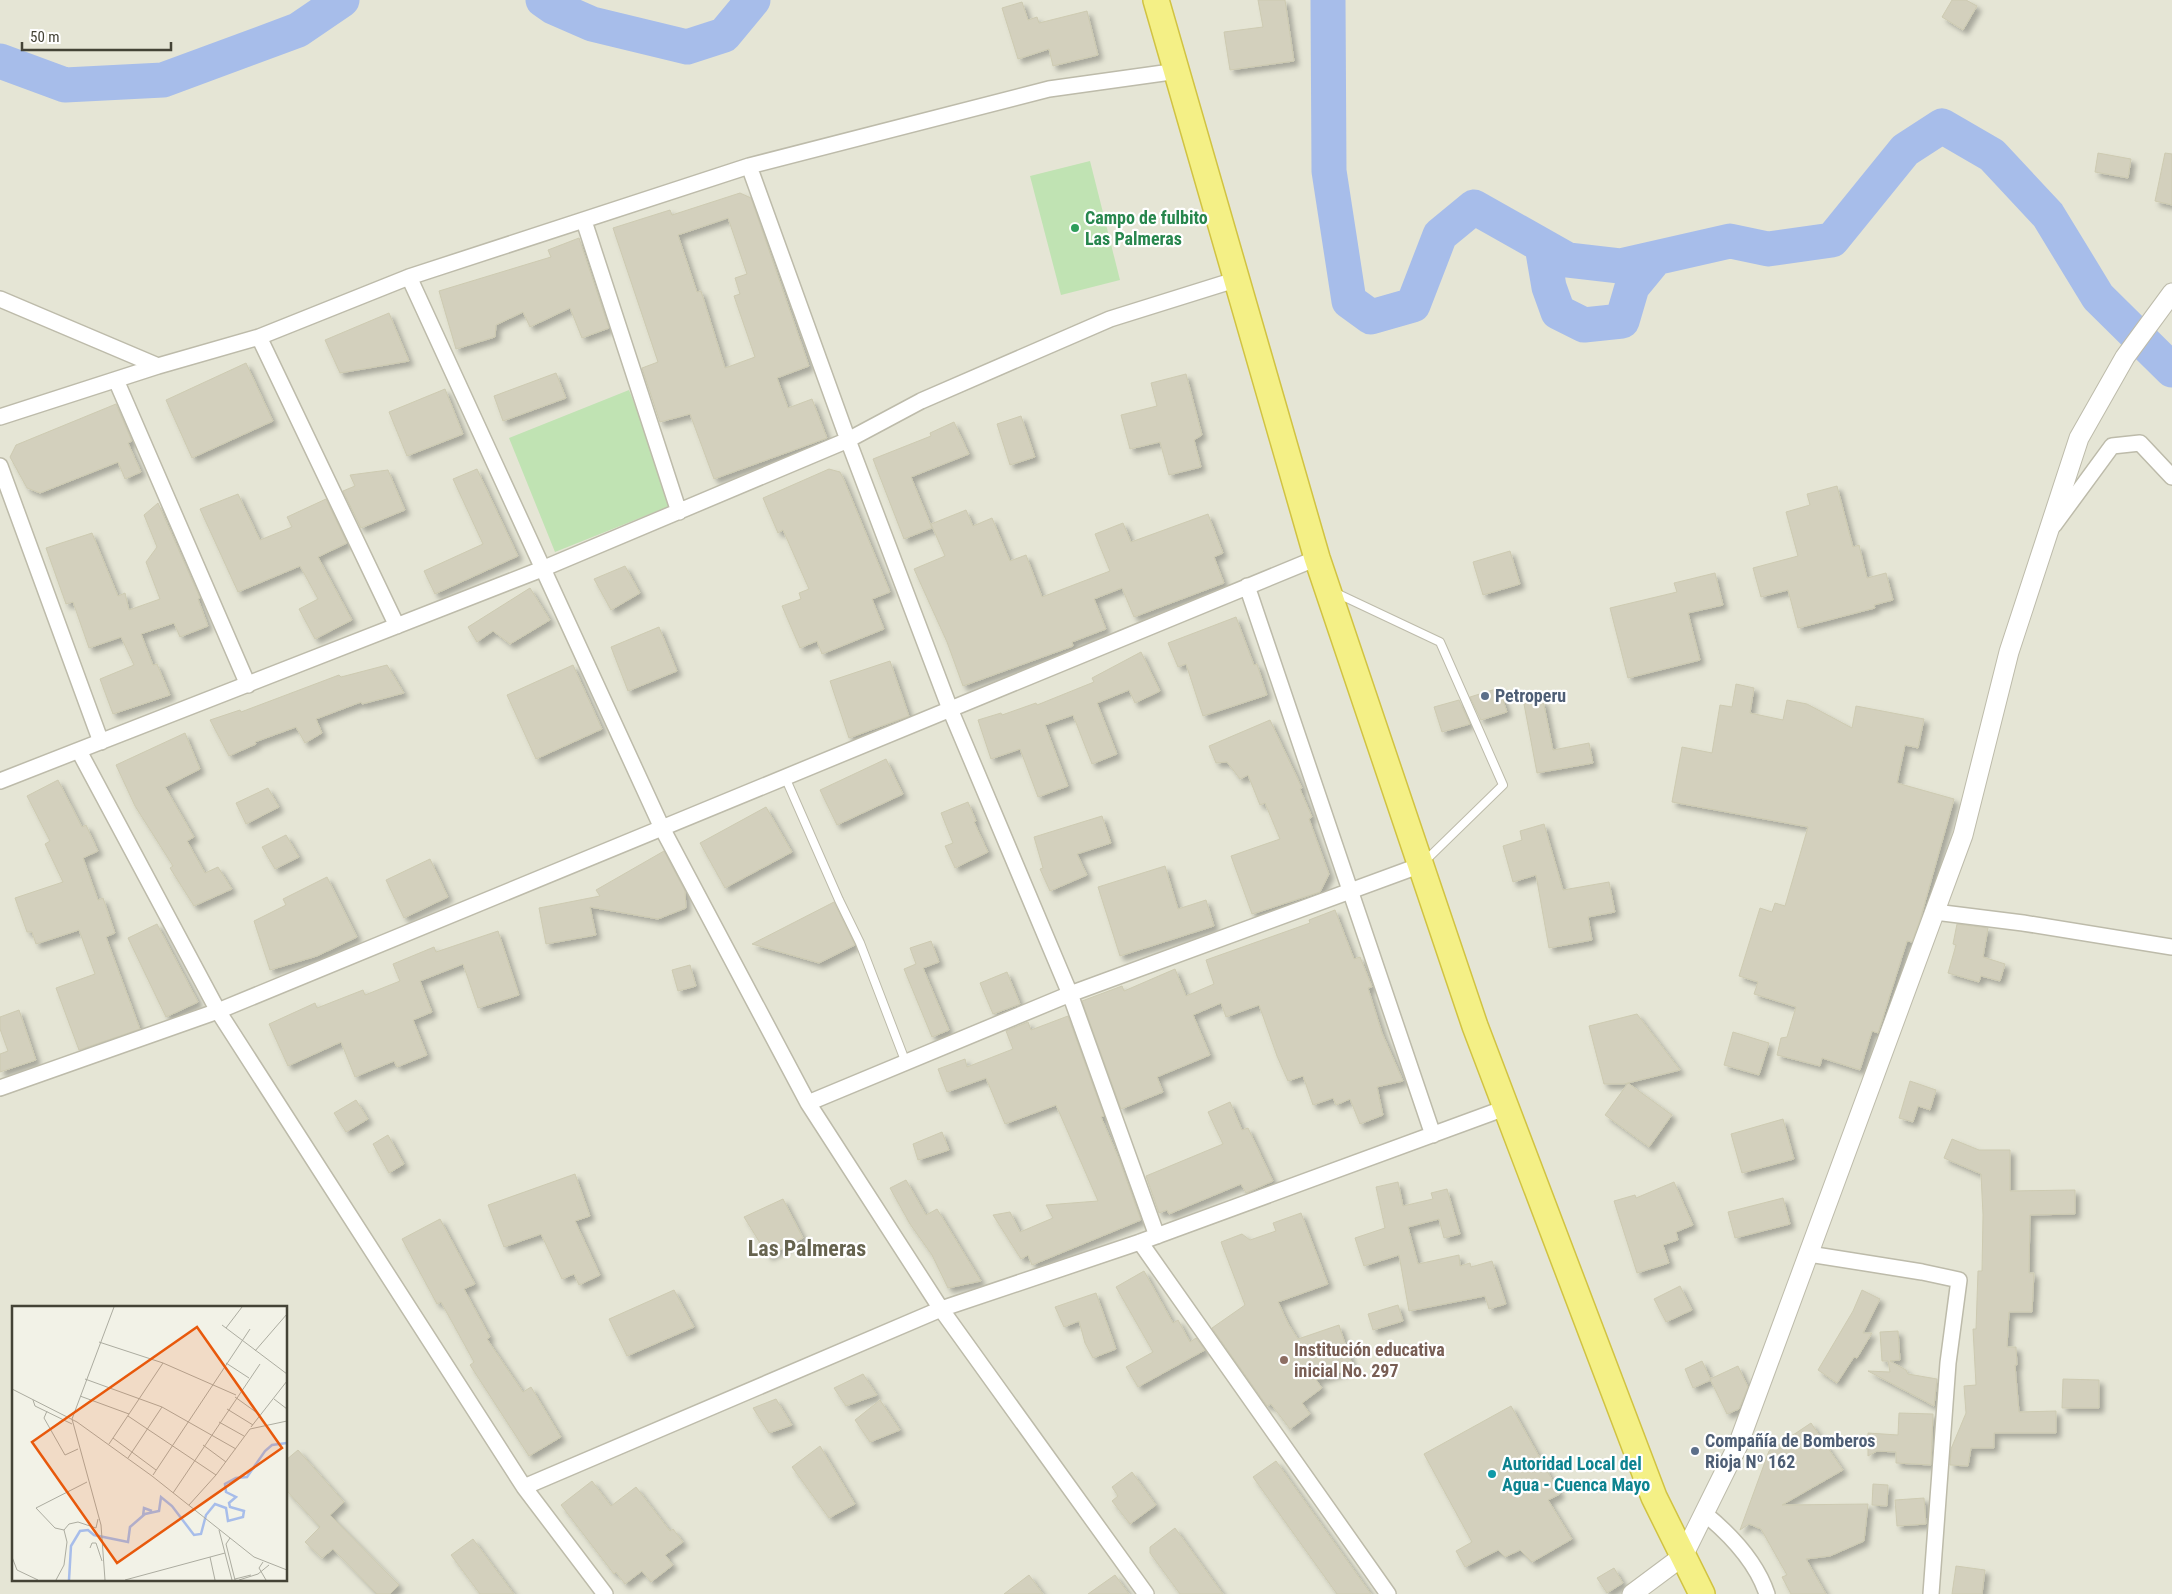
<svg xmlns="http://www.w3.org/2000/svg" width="2172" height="1594" font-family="'Roboto Condensed',sans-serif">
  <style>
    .residential { fill: #e5e5d5; fill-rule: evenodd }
    .green { fill: #c0e3b3 }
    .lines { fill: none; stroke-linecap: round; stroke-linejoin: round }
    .river { stroke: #a7bdea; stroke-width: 35 }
    .building { fill: #d3d0bd; stroke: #cdcab1; fill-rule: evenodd; filter: url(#shadow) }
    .service-casing { stroke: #bdbbaa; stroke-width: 10 }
    .minor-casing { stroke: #bdbbaa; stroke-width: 18 }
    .tertiary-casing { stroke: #bdbbaa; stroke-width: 21 }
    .trunk-casing { stroke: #d1c342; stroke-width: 28 }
    .service { stroke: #fff; stroke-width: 8 }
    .minor { stroke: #fff; stroke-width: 15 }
    .tertiary { stroke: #fff; stroke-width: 19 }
    .trunk { stroke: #f4f086; stroke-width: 25 }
    .leisure-dot { fill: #2e9e5b; stroke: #fff; stroke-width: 2 }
    .service-dot { fill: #5c6f8a; stroke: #fff; stroke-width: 2 }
    .education-dot { fill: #8d6e63; stroke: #fff; stroke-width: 2 }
    .culture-dot { fill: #0f9aa8; stroke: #fff; stroke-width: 2 }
    .labels { text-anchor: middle; stroke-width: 4.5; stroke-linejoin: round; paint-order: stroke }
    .leisure-label { font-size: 18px; font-weight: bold; fill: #27864d; stroke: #fff; text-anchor: start }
    .service-label { font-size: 18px; font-weight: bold; fill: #4e5e75; stroke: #fff; text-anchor: start }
    .education-label { font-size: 18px; font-weight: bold; fill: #785e54; stroke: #fff; text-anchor: start }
    .culture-label { font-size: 18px; font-weight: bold; fill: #0d838f; stroke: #fff; text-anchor: start }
    .district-label { font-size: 22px; font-weight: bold; fill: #66634e; stroke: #fff }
    .inset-river { fill: none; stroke: #a7bdea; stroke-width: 2.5 }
    .inset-road { fill: none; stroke: #acaca0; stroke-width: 1 }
    .view { fill: #e8590c; fill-opacity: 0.15; stroke: #e8590c; stroke-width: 2.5 }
    .inset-edge { fill: none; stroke: #444336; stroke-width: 2.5 }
  </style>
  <defs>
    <filter id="shadow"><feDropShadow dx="4.5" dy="4.5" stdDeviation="2.5" flood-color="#0004"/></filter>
  </defs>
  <rect width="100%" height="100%" fill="#f2f2e7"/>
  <!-- residential -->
  <path class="residential" d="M0 0H2172V1594H0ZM14 1308H286V1580H14Z"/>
  <!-- green -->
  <path class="green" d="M1090 161 1120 280 1061 295 1030 176Z
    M629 390 675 504 555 552 509 438Z"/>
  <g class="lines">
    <!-- river -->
    <path class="river" d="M543 0 553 7 592 24 687 47 724 35 753 0
      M1328 0 1329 171 1349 301 1371 317 1413 305 1440 235 1474 207 1568 260 1620 266 1730 241 1768 249 1832 240 1905 150 1942 126 1992 155 2048 215 2098 297 2172 370
      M0 61 65 85 163 80 298 30 342 0
      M1542 246 1549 287 1558 312 1584 325 1622 321 1632 287 1655 259"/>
  </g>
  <!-- building -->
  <path class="building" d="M1258 0H1285L1294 61 1230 70 1224 32 1263 27Z
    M1952 0H1966L1977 6 1963 30 1942 17Z
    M1022 2 1028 20 1037 17 1039 23 1087 11 1098 55 1053 66 1049 49 1018 59 1002 8Z
    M2098 153 2131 159 2128 178 2095 172Z
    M2165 153 2172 154V205L2155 201Z
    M740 193 751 198 809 366 777 378 788 408 812 399 827 438 714 479 690 414 660 422 642 368 658 362 613 228 670 210 672 215ZM728 218 747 274 735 278 740 294 734 296 755 357 725 368 701 291 697 292 678 235Z
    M579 238 609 328 582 338 570 308 530 327 523 312 496 325 495 337 456 349 439 291 551 257 548 250Z
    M389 313 409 361 340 373 325 340Z
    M246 363 273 421 192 458 166 400Z
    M556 373 566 398 503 421 494 396Z
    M1186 374 1202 435 1194 440 1201 467 1169 475 1160 442 1130 449 1121 415 1157 406 1151 383Z
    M445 389 463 434 407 456 389 412Z
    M116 404 132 441 128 443 141 472 125 479 118 462 40 493 27 488 10 457 16 445Z
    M1021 416 1035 457 1010 465 997 424Z
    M954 422 969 454 911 477 932 528 904 539 873 459 931 436 930 433Z
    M477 469 518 556 435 594 424 571 483 544 453 479Z
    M829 469 840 472 844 480 890 592 872 599 884 629 822 654 817 641 800 648 782 606 801 599 799 593 809 589 783 530 778 533 763 498Z
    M388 470 405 510 361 528 343 491 355 486 350 475Z
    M1837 486 1853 547 1859 545 1867 578 1886 573 1893 600 1874 605 1875 608 1798 628 1788 590 1761 597 1753 568 1798 556 1786 512 1810 505 1807 494Z
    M238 494 260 540 292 527 287 517 326 499 347 543 318 557 352 620 315 639 299 609 318 599 300 566 238 592 200 509Z
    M158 503 200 598 198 599 208 626 180 637 174 623 141 634 153 665 157 664 170 695 113 714 100 679 134 665 121 637 89 648 73 602 66 604 46 548 92 533 118 596 125 593 129 610 160 599 146 562 157 547 144 515Z
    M966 510 973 526 992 518 1010 561 1026 555 1042 597 1110 571 1095 534 1123 523 1131 542 1208 514 1223 553 1214 557 1224 583 1134 617 1122 588 1094 599 1106 629 1072 642 1073 646 963 686 947 642 914 569 945 556 931 524Z
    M1510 551 1520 584 1483 595 1473 562Z
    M625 566 640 593 611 610 594 579Z
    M1715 573 1723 605 1688 613 1700 660 1628 678 1610 608 1677 592 1674 583Z
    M530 588 550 620 510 644 493 631 477 642 468 627Z
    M1236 617 1254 665 1257 664 1267 695 1203 716 1186 664 1178 667 1168 643Z
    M659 627 677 671 628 691 611 647Z
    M1141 652 1160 691 1135 703 1129 690 1097 703 1117 754 1092 764 1073 715 1045 725 1068 786 1038 797 1020 749 991 759 978 720 1001 713 1002 715 1036 703 1037 705 1094 682 1092 678Z
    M890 661 909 716 849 738 830 681Z
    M387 665 404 693 362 704 361 702 316 719 322 733 305 743 296 727 255 742 256 744 229 756 210 720 240 710 241 712 339 675 341 677Z
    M573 665 602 729 536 759 507 695Z
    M1736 684 1754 688 1750 713 1783 720 1787 700 1807 704 1852 728 1856 706 1924 719 1918 748 1905 745 1897 783 1954 799 1920 920 1912 942 1907 941 1878 1033 1872 1031 1860 1070 1822 1058 1820 1066 1777 1055 1781 1038 1787 1037 1796 1007 1754 994 1758 982 1739 976 1760 908 1772 912 1775 903 1785 906 1808 827 1672 802 1682 747 1712 753 1720 705 1732 707Z
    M1499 688 1507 712 1481 720 1470 697Z
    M1459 700 1470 724 1442 732 1434 707Z
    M1543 700 1553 750 1589 743 1593 763 1537 773 1524 704Z
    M1270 720 1302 788 1300 789 1312 817 1309 819 1329 874 1320 892 1252 914 1231 856 1280 839 1265 803 1260 805 1248 775 1240 779 1227 762 1216 763 1209 746Z
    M185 733 200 769 165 787 194 837 187 841 205 873 218 867 232 889 194 906 170 868 173 866 135 806 116 765Z
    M886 759 903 794 837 825 820 790Z
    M58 780 82 827 86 825 98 851 83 858 98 900 103 898 115 933 106 937 140 1029 79 1050 56 988 95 974 79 930 36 944 32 932H27L15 898 63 882 45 844 50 841 27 796Z
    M268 788 279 807 246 824 236 803Z
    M968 802 976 821 974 822 988 852 955 868 945 846 953 843 941 813Z
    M766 807 792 852 725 888 700 843Z
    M1102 816 1111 843 1077 854 1087 875 1050 891 1040 869 1043 868 1034 837Z
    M1544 824 1563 890 1609 882 1615 912 1588 917 1592 940 1549 948 1536 875 1513 882 1503 846 1522 840 1520 831Z
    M286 835 299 857 275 869 262 847Z
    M664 851 685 891 686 908 658 919 590 907 596 935 546 944 539 908 600 896 596 890Z
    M430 859 448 897 404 918 386 880Z
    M1165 866 1178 909 1206 900 1214 926 1120 956 1098 887Z
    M327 877 357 937 317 956 270 970 254 921 286 905 283 899Z
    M834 902 855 945 819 963 752 944Z
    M1335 910 1354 959 1360 957 1372 987 1368 988 1382 1033 1403 1081 1377 1087 1383 1115 1360 1124 1350 1099 1336 1105 1333 1098 1313 1105 1303 1076 1288 1081 1277 1056 1259 1005 1226 1017 1221 1003 1193 1015 1210 1055 1157 1077 1163 1092 1121 1109 1082 1001 1122 986 1124 991 1175 969 1186 996 1214 984 1206 960 1310 923 1309 920Z
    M157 924 198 1002 166 1017 128 938Z
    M1957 924 1988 928 1983 957 2005 964 2000 981 1981 976 1979 982 1948 973 1956 945 1953 944Z
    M498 931 519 995 478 1008 463 964 420 981 432 1012 413 1020 427 1055 397 1067 394 1061 355 1077 341 1042 288 1066 269 1024 315 1003 317 1008 363 990 365 995 400 981 393 964 434 947 436 952Z
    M931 941 939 962 923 968 949 1030 932 1037 904 969 916 964 910 948Z
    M690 965 696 986 678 991 672 970Z
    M1007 972 1020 1004 993 1014 980 983Z
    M19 1010 36 1060 0 1072V1054L8 1051 0 1029V1017Z
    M1637 1014 1680 1070 1624 1084H1604L1589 1026Z
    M1068 1016 1104 1116 1101 1117 1119 1159 1141 1220 1032 1265 1028 1255 1021 1259 993 1215 1010 1212 1020 1232 1053 1218 1046 1205 1098 1201 1056 1105 1005 1124 986 1078 947 1092 938 1069 965 1059 967 1067 1013 1049 1006 1031 1028 1022 1031 1030Z
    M1733 1032 1769 1043 1759 1075 1724 1065Z
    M1910 1081 1936 1090 1930 1110 1918 1106 1913 1122 1899 1118Z
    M1628 1083 1672 1115 1649 1147 1605 1115Z
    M356 1100 368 1119 346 1132 334 1113Z
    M1230 1102 1242 1130 1248 1128 1273 1181 1246 1193 1241 1184 1169 1214 1167 1210 1159 1213 1146 1176 1223 1144 1208 1112Z
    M1783 1119 1794 1159 1742 1173 1731 1134Z
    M942 1132 949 1150 918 1160 913 1144Z
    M388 1135 404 1164 389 1173 373 1144Z
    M1952 1139 1979 1150H2010V1191L2075 1190V1214L2030 1215 2029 1273H2034L2032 1312H2009L2007 1347H2016L2017 1365H2015L2019 1412 2056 1411V1433H1994V1448H1971L1968 1466 1950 1465 1951 1449 1966 1413 1964 1386 1976 1385 1973 1329H1976L1978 1271H1982L1983 1215 1981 1174 1944 1158Z
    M575 1174 590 1216 575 1221 600 1275 579 1285 574 1274 562 1279 541 1234 504 1247 488 1205Z
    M906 1180 926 1215 937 1209 981 1281 948 1288 932 1255 910 1224 890 1188Z
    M1398 1182 1403 1206 1433 1199 1431 1193 1447 1189 1460 1234 1444 1238 1439 1219 1408 1227 1418 1264 1459 1255 1460 1266 1470 1263 1471 1267 1492 1261 1506 1304 1489 1309 1485 1296 1409 1311 1399 1255 1364 1266 1355 1238 1385 1228 1376 1187Z
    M1674 1182 1693 1225 1676 1232 1678 1240 1663 1245 1669 1263 1637 1273 1614 1201 1635 1195 1636 1198Z
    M1783 1198 1790 1224 1735 1238 1728 1212Z
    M783 1199 803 1238 768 1256 744 1217Z
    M1301 1213 1328 1284 1278 1302 1289 1325 1298 1339 1339 1325 1353 1368 1316 1380 1322 1388 1302 1403 1310 1414 1290 1429 1271 1404 1267 1406 1212 1328 1245 1305 1221 1242 1242 1234 1250 1240 1276 1231 1273 1223Z
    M440 1219 475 1284 464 1289 490 1337 487 1339 523 1392 531 1387 561 1437 529 1456 470 1365 474 1362 441 1302 437 1304 402 1239Z
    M1144 1271 1173 1323 1178 1320 1190 1342 1196 1338 1205 1350 1138 1387 1126 1367 1153 1352 1116 1287Z
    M1680 1286 1692 1310 1666 1322 1654 1299Z
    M674 1290 694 1327 627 1356 609 1319Z
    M1862 1290 1880 1299 1863 1333H1872L1857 1358 1854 1357 1837 1383 1818 1370 1853 1311Z
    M1096 1293 1116 1349 1093 1358 1085 1343 1079 1321 1064 1327 1055 1307Z
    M1398 1305 1403 1321 1373 1330 1368 1314Z
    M1898 1331 1900 1360 1890 1361 1906 1370 1908 1374 1937 1379 1934 1406 1868 1371 1890 1372 1888 1361H1882L1880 1332Z
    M1702 1361 1711 1380 1693 1388 1685 1369Z
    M1738 1366 1748 1387 1739 1409 1727 1414 1710 1379Z
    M863 1374 877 1395 846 1406 834 1388Z
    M2063 1379 2099 1380V1408H2062Z
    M776 1399 792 1425 769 1433 753 1408Z
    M880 1400 900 1430 870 1442 855 1420Z
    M1511 1406 1560 1494 1548 1500 1572 1539 1532 1562 1520 1550 1505 1557 1498 1550 1465 1567 1456 1551 1472 1542 1424 1454Z
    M1899 1413 1933 1414 1931 1465 1896 1463V1452L1877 1451 1868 1456V1433L1898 1435Z
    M1811 1423 1843 1470 1782 1505 1868 1504 1864 1541 1830 1556 1806 1559 1826 1594H1791L1782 1577 1787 1575 1761 1529 1749 1524 1740 1530 1769 1451Z
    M820 1446 855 1504 829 1518 792 1467Z
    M298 1450 344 1502 330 1515 399 1585 390 1594H377L333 1549 322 1558 305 1542 320 1527 286 1490V1460Z
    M1276 1461 1371 1594H1337L1253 1477Z
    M1132 1472 1156 1505 1130 1524 1112 1501 1118 1496 1112 1487Z
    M592 1481 611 1506 636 1487 670 1531 673 1529 683 1542 665 1555 673 1565 651 1582 642 1571 625 1584 616 1572 614 1574 561 1505Z
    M1873 1484 1888 1485 1887 1506 1872 1505Z
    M1924 1498 1926 1524 1897 1526 1895 1500Z
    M1175 1528 1223 1594H1180L1150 1553V1547Z
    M473 1539 514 1594H480L451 1555Z
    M1956 1566 1985 1570 1982 1594H1952Z
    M1614 1568 1623 1583 1607 1593 1597 1578Z
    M1029 1575 1043 1594H1004Z
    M1115 1575 1129 1594H1088Z"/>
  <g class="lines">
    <!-- service casing -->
    <g class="service-casing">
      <path id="service" d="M1334 592 1440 642 1503 785 1424 862
        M785 777 839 900 860 943 906 1063"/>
    </g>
    <!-- minor casing -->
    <g class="minor-casing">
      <path id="minor" d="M749 166 848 440 950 709 1070 994 1157 1236
        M584 221 679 512
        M409 277 662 828 808 1103 941 1309 1146 1594
        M0 299 158 366 259 337 409 277 749 166 1049 89 1178 71
        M259 337 397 626
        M116 380 248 685
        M0 417 158 366
        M0 466 101 742
        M2054 525 2112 446 2140 443 2172 477
        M1247 586 1433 1135
        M79 751 218 1011 524 1487 605 1594
        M0 781 542 569 848 440 921 401 1110 319 1238 279
        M1935 912 2023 923 2172 947
        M0 1088 218 1011 1317 558
        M808 1103 1070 994 1421 865
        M1140 1242 1388 1594
        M1809 1254 1922 1272 1959 1280 1948 1363 1931 1594
        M524 1487 941 1309 1140 1242 1505 1108
        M1704 1513C1731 1535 1756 1561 1767 1594"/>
    </g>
    <!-- tertiary casing -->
    <g class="tertiary-casing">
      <path id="tertiary" d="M1632 1594 1683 1556 1738 1445 1963 835 2009 652 2079 438 2125 357 2172 293"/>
    </g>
    <!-- trunk casing -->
    <g class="trunk-casing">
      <path id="trunk" d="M1156 0 1317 558 1475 1026 1654 1497 1702 1594"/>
    </g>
    <!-- service -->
    <use href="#service" class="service"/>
    <!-- minor -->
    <use href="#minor" class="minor"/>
    <!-- tertiary -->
    <use href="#tertiary" class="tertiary"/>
    <!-- trunk -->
    <use href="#trunk" class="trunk"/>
  </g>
  <!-- markers -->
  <circle class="leisure-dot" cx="1075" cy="228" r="5"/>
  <g class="service-dot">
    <circle cx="1485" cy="696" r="5"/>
    <circle cx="1695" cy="1451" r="5"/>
  </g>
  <circle class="education-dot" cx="1284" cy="1360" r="5"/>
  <circle class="culture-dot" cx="1492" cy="1474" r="5"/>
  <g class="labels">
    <!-- leisure labels -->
    <g class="leisure-label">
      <text x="1085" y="224">Campo de fulbito<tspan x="1085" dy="21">Las Palmeras</tspan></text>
    </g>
    <!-- service labels -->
    <g class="service-label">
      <text x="1495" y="702">Petroperu</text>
      <text x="1705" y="1447">Compañía de Bomberos<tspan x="1705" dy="21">Rioja Nº 162</tspan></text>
    </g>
    <!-- education labels -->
    <g class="education-label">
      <text x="1294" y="1356">Institución educativa<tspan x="1294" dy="21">inicial No. 297</tspan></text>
    </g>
    <!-- culture labels -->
    <g class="culture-label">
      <text x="1502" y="1470">Autoridad Local del<tspan x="1502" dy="21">Agua - Cuenca Mayo</tspan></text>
    </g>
    <!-- district labels -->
    <g class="district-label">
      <text x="807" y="1256">Las Palmeras</text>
    </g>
  </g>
  <!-- overview -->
  <g transform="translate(12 1306)">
    <rect width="275" height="275" fill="#f2f2e7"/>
    <path class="inset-river" d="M131 210 132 202 140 205M57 274 59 240 68 225 76 224 82 229 116 236 118 221 133 208 147 205 149 191 160 200 182 229 189 228 194 209 203 198 214 202 216 215 231 211 232 205 218 201 217 197 224 191 214 186 213 178 224 172 235 171 253 145 260 139 275 137"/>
    <path class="inset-road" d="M210 19 275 68M214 22 230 1M87 36 151 57 224 89M243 45 275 8M214 57 237 72M73 73 150 101 224 143M0 83 65 116 140 170 242 251 275 264M68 90 117 108M223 91 248 109M262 93 275 103M21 94 23 100 60 118M215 103 241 119M35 105 32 112 53 149 66 143M116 110 204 169M207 116 232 130M239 121 275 75M101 132 144 164M97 138 151 57M191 139 214 156M116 152 150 101M141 169 238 23M161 187 248 58M177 199 204 169 238 123 275 115M52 224 43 222 24 202 75 176M207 224 220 274M218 232 214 238 223 274M78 242 80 237H84L90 255M0 251 5 264 26 274M198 251 203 274M251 256 247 262 254 274M223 273 239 269M44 274 52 259 55 236 52 224 57 218 66 216 84 222 86 213M93 274 89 219 60 113 102 1M113 274 213 247M227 274 246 268 257 259"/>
    <path class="view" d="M185 21 270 142 105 257 20 136Z"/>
    <rect width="275" height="275" class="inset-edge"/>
  </g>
  <!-- scale -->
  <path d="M22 42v8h149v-8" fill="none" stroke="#444336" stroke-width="2.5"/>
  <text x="30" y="42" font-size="15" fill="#444336" stroke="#ffffff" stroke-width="4" paint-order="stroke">50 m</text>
</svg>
